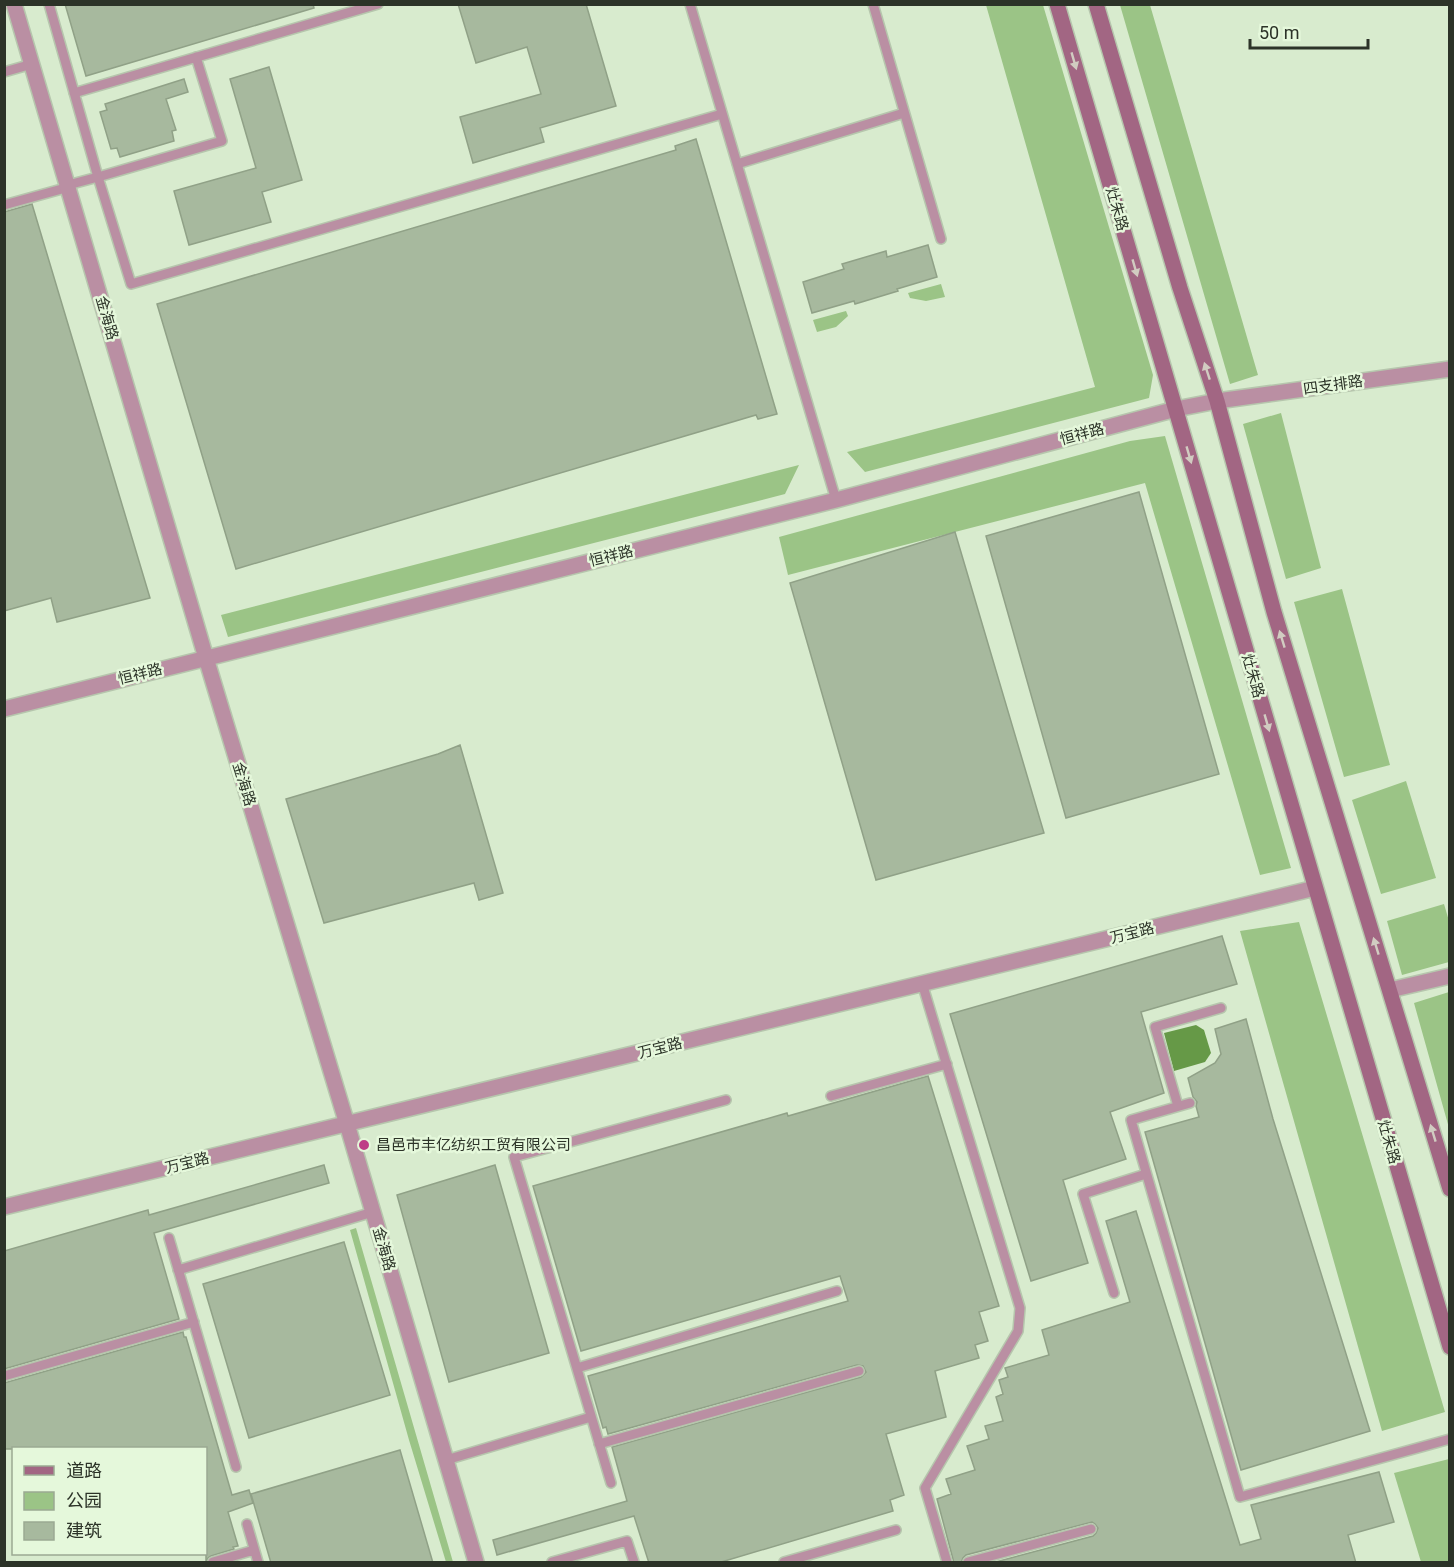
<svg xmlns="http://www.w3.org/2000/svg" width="1454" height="1567" font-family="Roboto,'Noto Sans SC',sans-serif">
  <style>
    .green { fill: #9bc486 }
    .water { fill: #669947 }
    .building { fill: #a7b99e; stroke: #90a187; stroke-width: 1.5 }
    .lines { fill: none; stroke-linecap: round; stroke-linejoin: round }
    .service-casing { stroke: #b6c6ad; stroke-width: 12 }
    .minor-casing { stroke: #b6c6ad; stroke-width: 18 }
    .tertiary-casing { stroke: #b6c6ad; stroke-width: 18 }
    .secondary-casing { stroke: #b6c6ad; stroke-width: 18 }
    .service { stroke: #ba8fa3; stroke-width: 9 }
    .minor { stroke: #ba8fa3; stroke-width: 15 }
    .tertiary { stroke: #ba8fa3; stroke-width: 15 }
    .secondary { stroke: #a26683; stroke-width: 15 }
    .oneway { fill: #d1ccc1 }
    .poi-dot { fill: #be3d86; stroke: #e5f8db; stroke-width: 2 }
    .labels { text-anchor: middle; stroke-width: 5; stroke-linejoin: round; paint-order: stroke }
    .street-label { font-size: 15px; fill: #2c3328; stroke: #e5f8db }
    .poi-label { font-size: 15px; fill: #2c3328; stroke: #e5f8db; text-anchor: start }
  </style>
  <rect width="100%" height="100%" fill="#d8ebce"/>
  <!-- green -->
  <path class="green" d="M986 5H1043L1153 375 1149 398 865 472 847 452 1095 387Z
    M1120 5H1150L1258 375 1230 384Z
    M941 284 945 297 926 301 910 298 908 293Z
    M846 311 848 316 836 327 817 332 813 320Z
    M1281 413 1321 568 1286 579 1243 424Z
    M1165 436 1291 868 1260 875 1145 483 788 575 779 537 1130 441Z
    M799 465 785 494 228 637 221 615Z
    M1342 589 1390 765 1344 777 1294 602Z
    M1406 781 1436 878 1381 894 1352 800Z
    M1444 904 1449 921V962L1402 975 1387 921Z
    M1299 922 1445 1412 1382 1431 1240 931Z
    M1449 992H1450L1449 1128 1414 1003Z
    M356 1228 453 1562H446L409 1440 350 1230Z
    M1449 1459V1562H1421L1394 1473Z"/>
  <!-- water -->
  <path class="water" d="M1196 1025 1204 1030 1211 1053 1205 1062 1174 1071 1164 1033Z"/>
  <!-- building -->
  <path class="building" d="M65 4H313L314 8 86 76Z
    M458 4H586L616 106 540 128 544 142 473 163 460 117 541 94 527 47 476 63Z
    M269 67 302 180 262 192 271 222 189 245 174 191 256 168 230 79Z
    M184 79 188 92 166 99 176 130 172 131 174 141 120 157 117 148 111 149 100 112 107 110 105 104Z
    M696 139 777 414 758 419 756 415 236 569 157 304 676 150 675 146Z
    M32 204 150 598 57 622 51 598 4 611V212Z
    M928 245 937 277 897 289 898 291 855 304 854 301 812 313 803 282 844 269 842 264 886 251 887 257Z
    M1139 492 1219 774 1066 818 986 536Z
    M955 532 1044 833 876 880 790 583Z
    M460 745 503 893 479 900 474 883 324 923 286 799 438 754Z
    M1222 936 1237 984 1141 1012 1164 1093 1110 1112 1126 1159 1063 1180 1088 1263 1031 1281 950 1014Z
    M1246 1019 1273 1119 1370 1431 1241 1470 1145 1132 1199 1117 1196 1106 1197 1102 1193 1097 1188 1078 1215 1063 1221 1054 1215 1029Z
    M928 1076 999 1306 979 1312 988 1341 975 1345 979 1358 935 1371 946 1417 886 1434 904 1495 890 1500 893 1511 718 1563H649L634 1516 497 1555 493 1540 627 1501 612 1447 861 1377 866 1372 863 1366 857 1365 608 1434 606 1427 603 1428 588 1376 848 1301 840 1276 581 1351 533 1186 787 1113 788 1116Z
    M324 1165 329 1183 154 1233 179 1319 4 1369V1251L148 1210 149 1215Z
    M495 1165 549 1353 449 1382 397 1195Z
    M1136 1211 1240 1545 1261 1539 1251 1505 1379 1472 1394 1522 1348 1535 1356 1563H992L1093 1536 1096 1533 1098 1528 1095 1524 1092 1522 966 1555 963 1558 961 1563H954L937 1499 951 1494 946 1479 975 1470 967 1446 989 1439 985 1426 1003 1421 996 1397 1003 1394 999 1380 1008 1377 1005 1368 1049 1355 1042 1330 1130 1302 1106 1221Z
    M344 1242 390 1395 249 1438 203 1284Z
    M183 1332 184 1337H186L232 1495 249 1490 253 1503 228 1512 238 1546 233 1547 234 1549 211 1556 208 1558 206 1563V1449H4V1383Z
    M400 1450 433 1563H271L251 1494Z"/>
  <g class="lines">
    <!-- service casing -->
    <g class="service-casing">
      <path id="service" d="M49 4 98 177 68 185
        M690 4 836 500
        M873 4 941 239
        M196 57 222 141 98 177 131 284 722 114
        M4 72 32 64
        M74 93 378 4
        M737 164 904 113
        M4 205 69 187
        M922 983 1020 1308 1018 1331 925 1488 947 1562
        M831 1096 947 1064
        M1190 1103 1131 1120 1240 1497 1450 1439
        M1178 1106 1155 1027 1221 1008
        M169 1238 236 1467
        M178 1270 373 1212
        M1114 1293 1083 1194 1146 1174
        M577 1368 837 1291
        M4 1376 194 1322
        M599 1444 859 1371
        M446 1460 591 1417
        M611 1483 514 1157 726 1100
        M247 1524 258 1562
        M213 1562 254 1550
        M552 1562 627 1541 634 1562
        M784 1562 896 1530
        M968 1562 1091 1529"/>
    </g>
    <!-- minor casing -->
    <g class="minor-casing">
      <path id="minor" d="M1217 401 1450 369
        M1390 990 1450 976"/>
    </g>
    <!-- tertiary casing -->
    <g class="tertiary-casing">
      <path id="tertiary" d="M14 4 206 658 347 1124 476 1562
        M4 709 836 500 1176 409 1217 401
        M4 1207 1315 888"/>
    </g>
    <!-- secondary casing -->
    <g class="secondary-casing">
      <path id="secondary" d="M1057 4 1450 1347
        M1096 4 1180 288 1217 401 1274 612 1450 1189"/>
    </g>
    <!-- service -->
    <use href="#service" class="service"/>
    <!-- minor -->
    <use href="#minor" class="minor"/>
    <!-- tertiary -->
    <use href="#tertiary" class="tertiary"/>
    <!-- secondary -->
    <use href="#secondary" class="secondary"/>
  </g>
  <!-- one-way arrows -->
  <defs><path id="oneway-solid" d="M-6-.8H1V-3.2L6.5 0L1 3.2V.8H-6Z" transform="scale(1.5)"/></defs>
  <g class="oneway">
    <use href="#oneway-solid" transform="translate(1074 61) rotate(74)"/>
    <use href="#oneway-solid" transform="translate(1135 268) rotate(74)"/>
    <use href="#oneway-solid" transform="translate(1207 371) rotate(-108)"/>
    <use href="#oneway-solid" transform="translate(1189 455) rotate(74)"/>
    <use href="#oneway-solid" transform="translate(1282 639) rotate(-107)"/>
    <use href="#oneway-solid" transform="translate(1267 723) rotate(74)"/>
    <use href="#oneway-solid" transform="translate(1376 946) rotate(-107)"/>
    <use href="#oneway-solid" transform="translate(1433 1133) rotate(-107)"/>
  </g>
  <!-- markers -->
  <circle class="poi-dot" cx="364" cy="1145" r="6"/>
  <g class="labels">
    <!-- street labels -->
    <g class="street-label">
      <text transform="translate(1117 209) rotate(74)" y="5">灶朱路</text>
      <text transform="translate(107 318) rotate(74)" y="5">金海路</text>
      <text transform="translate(1333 385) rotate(-8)" y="5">四支排路</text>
      <text transform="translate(1082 434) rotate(-15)" y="5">恒祥路</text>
      <text transform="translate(611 556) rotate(-14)" y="5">恒祥路</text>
      <text transform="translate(140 674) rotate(-14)" y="5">恒祥路</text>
      <text transform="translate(1253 676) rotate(74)" y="5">灶朱路</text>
      <text transform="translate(244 784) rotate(73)" y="5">金海路</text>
      <text transform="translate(1132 933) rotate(-14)" y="5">万宝路</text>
      <text transform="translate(660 1048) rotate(-14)" y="5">万宝路</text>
      <text transform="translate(1389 1142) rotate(74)" y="5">灶朱路</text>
      <text transform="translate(187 1163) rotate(-14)" y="5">万宝路</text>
      <text transform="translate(384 1249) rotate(74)" y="5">金海路</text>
    </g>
    <!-- poi labels -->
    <g class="poi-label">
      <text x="376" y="1150">昌邑市丰亿纺织工贸有限公司</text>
    </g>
  </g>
  <!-- border -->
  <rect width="1454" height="1567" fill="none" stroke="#2c3328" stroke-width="12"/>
  <!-- legend -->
  <rect x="12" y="1447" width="195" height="108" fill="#e5f8db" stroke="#9ba993" stroke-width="1.5"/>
  <rect x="24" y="1466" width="30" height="9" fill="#a26683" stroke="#9ba993" stroke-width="1.5"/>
  <text x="66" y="1477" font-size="18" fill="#2c3328">道路</text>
  <rect x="24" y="1492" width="30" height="18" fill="#9bc486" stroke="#9ba993" stroke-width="1.5"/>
  <text x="66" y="1507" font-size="18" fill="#2c3328">公园</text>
  <rect x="24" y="1522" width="30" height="18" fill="#a7b99e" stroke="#9ba993" stroke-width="1.5"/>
  <text x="66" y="1537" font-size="18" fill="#2c3328">建筑</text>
  <!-- scale -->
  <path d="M1250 39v9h118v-9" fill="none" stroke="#2c3328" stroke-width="3"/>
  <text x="1259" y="39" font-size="18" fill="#2c3328" stroke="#e5f8db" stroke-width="4.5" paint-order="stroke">50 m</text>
</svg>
